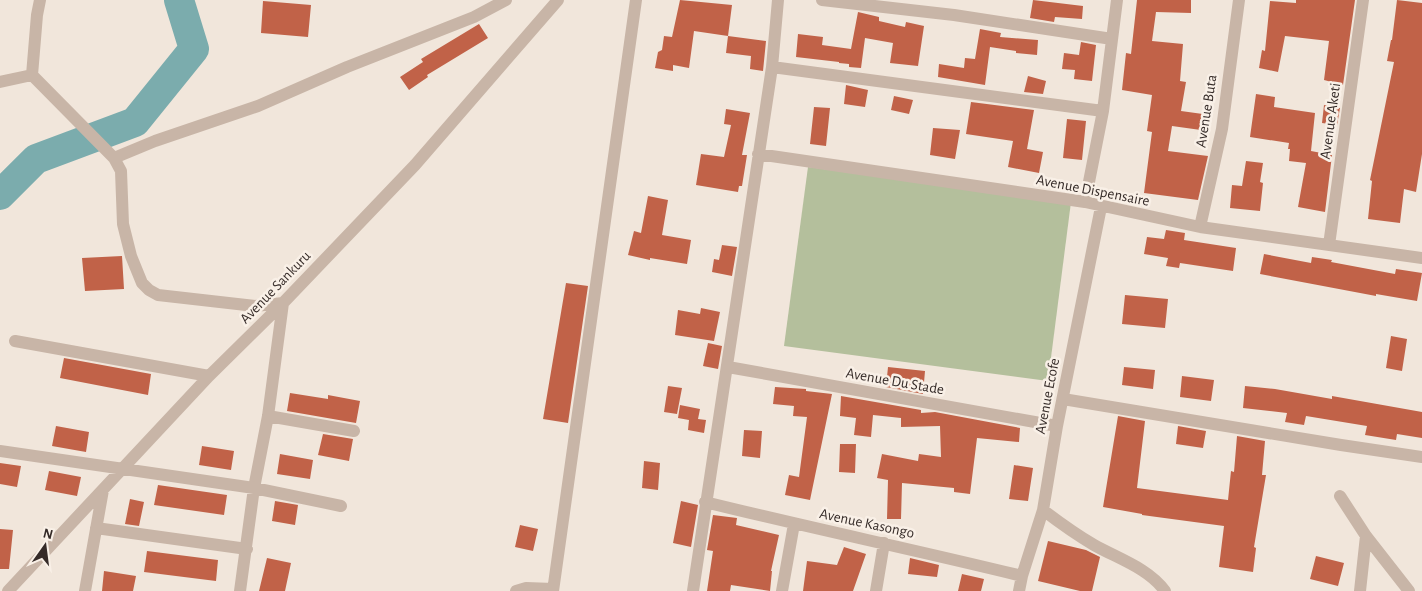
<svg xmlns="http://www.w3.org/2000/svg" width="1422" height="591" font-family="'Alegreya Sans',sans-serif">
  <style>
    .green { fill: #b4bf9c }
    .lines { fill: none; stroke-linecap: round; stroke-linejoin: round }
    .river { stroke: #7bacad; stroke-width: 30 }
    .building { fill: #c16248 }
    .minor { stroke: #c8b5a7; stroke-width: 12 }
    .labels { text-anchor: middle; stroke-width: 5; stroke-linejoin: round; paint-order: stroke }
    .street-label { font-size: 15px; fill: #352b28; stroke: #f9f0e7 }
  </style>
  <rect width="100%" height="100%" fill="#f1e6db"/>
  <!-- green -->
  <path class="green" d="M808 167 1071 202 1048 381 784 346Z"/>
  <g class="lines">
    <!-- river -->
    <path class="river" d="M0 195 36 159 135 122 194 49 179 0"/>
  </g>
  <!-- building -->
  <path class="building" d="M680 0 732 5 728 36 694 31 689 68 673 65V71L655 68 658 52 662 50 664 36 672 37Z
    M1033 0 1083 6 1082 19 1055 17 1054 22 1030 18Z
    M1137 0H1191V13L1156 12 1152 41 1183 44 1180 81 1186 82 1181 111 1210 115 1208 131 1172 126 1168 151 1208 156 1198 200 1144 193 1152 132 1147 131 1152 95 1122 90 1126 53 1131 54Z
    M1296 0H1355L1343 85 1324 80 1329 41 1285 36 1278 72 1259 68 1262 50 1265 51 1270 1 1296 3Z
    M1397 0 1422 3V154L1416 192 1404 189 1400 223 1368 219 1372 181 1370 180 1394 62 1387 61 1391 40H1392Z
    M263 1 311 5 308 37 261 33Z
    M858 12 879 17V21L905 27 906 22 924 26 918 66 890 63 893 43 865 38 861 68 849 67V64L839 63V62L796 57 798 34 823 37 822 45 851 49Z
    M479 24 488 38 427 75 428 77 409 90 400 77 423 62 421 59Z
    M980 29 1001 33 1000 37 1038 40 1037 55 1016 53V51L990 47 985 85 938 77 939 64 964 68 965 58 975 59Z
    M728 36 766 41 763 71 750 69 751 56 726 53Z
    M1081 42 1096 45 1092 81 1074 79 1075 70 1062 69 1064 53 1079 55Z
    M1028 76 1046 81 1043 94 1024 92Z
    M846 85 868 90 865 107 844 104Z
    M1256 94 1275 97 1274 107 1315 113 1311 151 1332 155 1325 212 1298 207 1306 163 1289 161 1290 149H1288L1289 143 1250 137Z
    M894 96 913 100 909 114 891 110Z
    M971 102 1034 110 1027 149 1043 152 1039 173 1008 167 1013 141 966 134Z
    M1324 105 1340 108 1337 125 1322 123Z
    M814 107 830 108 826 146 810 144Z
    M726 109 750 113 742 155H747L742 186H739L738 192 696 185 701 154 724 157 731 125 724 124Z
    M1067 119 1086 121 1082 160 1063 158Z
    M933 128 960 130 955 159 930 155Z
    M1246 161 1263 163 1260 182 1263 183 1260 211 1230 208 1232 185 1242 186Z
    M648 196 668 200 662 235 691 240 687 264 650 258V260L628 255 634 231 641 233Z
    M1166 230 1185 233 1184 240 1236 248 1233 271 1180 263 1179 268 1166 266 1168 258 1144 254 1147 237 1164 239Z
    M722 245 737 247 732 276 712 272 714 259 719 260Z
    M1264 254 1311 263 1312 257 1332 260 1331 262 1395 274 1396 269 1422 273 1417 301 1376 294V296L1260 274Z
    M122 256 124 289 85 291 82 258Z
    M566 283 588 286 568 423 543 419Z
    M1125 295 1168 299 1165 328 1122 324Z
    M701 308 720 312 714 341 675 335 678 310 700 314Z
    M1391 336 1407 339 1402 371 1386 368Z
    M708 343 722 346 718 369 703 366Z
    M64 358 151 374 148 395 60 378Z
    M888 367 925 371 923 394 886 387Z
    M1124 367 1155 370 1153 389 1122 385Z
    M1182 376 1214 380 1211 401 1180 397Z
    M668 386 682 388 677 414 664 412Z
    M1245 386 1275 389 1332 399V396L1422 412V438L1397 434 1396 440 1365 435 1367 426 1306 416 1304 425 1285 422 1287 413 1243 408Z
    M775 387 806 389V391L832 394 810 500 785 495 789 475 799 477 807 417 793 416 794 406 773 404Z
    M290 393 328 399V395L360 401 356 423 287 411Z
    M841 396 921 410V413L935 412 1020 428 1019 442 977 438 970 494 954 492V488L902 483 901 519H887L888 480 877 478 882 454 918 461 919 454 941 457 940 426 901 427V418L873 415 871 437 854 435 856 418 840 416Z
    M680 405 700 409 698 419 706 420 704 433 688 430 689 420 678 418Z
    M1118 416 1145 421 1137 488 1228 500 1231 471 1234 472 1237 436 1265 441 1262 475H1266L1254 547 1256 548 1253 572 1219 567 1224 526 1142 515V514L1103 507Z
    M56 426 89 432 86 452 52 446Z
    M1178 426 1206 431 1203 448 1176 444Z
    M744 430 762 431 760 458 742 456Z
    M323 434 353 439 349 461 318 455Z
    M840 444H856L855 473 839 472Z
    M202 446 234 451 231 470 199 465Z
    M280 454 313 460 310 479 277 474Z
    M644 461 660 463 658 490 642 488Z
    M0 463 21 466 17 487 0 484Z
    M1014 465 1033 468 1028 501 1009 499Z
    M49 471 81 477 77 496 45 490Z
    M158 485 227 495 224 515 154 505Z
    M130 499 144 502 139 526 125 524Z
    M275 501 298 505 295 525 272 521Z
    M681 501 698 505 691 547 673 543Z
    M713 515 737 518 736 525 779 535 771 571H772L770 591 731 585 730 591H707L713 551 707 550Z
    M520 525 538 529 533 551 515 547Z
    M0 529 13 530 9 569H0Z
    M1048 541 1086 550 1100 557 1092 591H1080L1038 581Z
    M844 547 866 554 853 591H803L807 561 837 565Z
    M147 551 218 560 216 581 144 572Z
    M1316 556 1344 563 1338 586 1310 579Z
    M267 558 291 563 285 591H259Z
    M910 558 939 565 937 577 908 574Z
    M104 571 136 576 133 591H102Z
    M962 574 984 579 981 591H958Z"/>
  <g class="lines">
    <!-- minor -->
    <path class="minor" d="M40 0 37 15 32 75 114 158 121 171 123 224 131 256 142 283 149 290 158 295 255 306 283 303 268 416 254 488 240 591
      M822 0 954 15 1112 39
      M772 67 1103 111
      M0 82 32 75
      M758 154 1085 202 1200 227 1422 258
      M114 158 155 141 258 106 347 67 474 17 506 0
      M1085 202 1103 111 1117 0
      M1200 227 1222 129 1239 0
      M1329 245 1363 0
      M15 341 209 376
      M728 367 1057 426
      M1063 399 1341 445 1422 457
      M268 416 354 431
      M0 451 254 488 341 506
      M1340 496 1366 536 1409 591
      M705 502C810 528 916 550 1022 576
      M1043 510C1060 523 1077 535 1094 545 1119 559 1148 568 1165 591
      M96 528 247 549
      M8 591 209 376 283 303 415 165 558 0
      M85 591 103 490
      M516 591 526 588 553 589
      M553 591 636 0
      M693 591 772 67 778 0
      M782 591 794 524
      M876 591 884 543
      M1019 591 1022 576 1043 510 1057 426 1101 207
      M1360 591 1366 536"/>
  </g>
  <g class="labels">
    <!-- street labels -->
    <g class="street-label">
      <text transform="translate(1206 111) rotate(-81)" y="5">Avenue Buta</text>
      <text transform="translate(1330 121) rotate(-82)" y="5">Avenue Aketi</text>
      <text transform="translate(1093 190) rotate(11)" y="5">Avenue Dispensaire</text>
      <text transform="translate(275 287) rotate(-46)" y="5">Avenue Sankuru</text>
      <text transform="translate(895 381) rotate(10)" y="5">Avenue Du Stade</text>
      <text transform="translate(1047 396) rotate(-79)" y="5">Avenue Ecofe</text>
      <text transform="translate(867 523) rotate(12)" y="5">Avenue Kasongo</text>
    </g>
  </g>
  <!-- north arrow -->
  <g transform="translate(45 546) rotate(14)" stroke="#f9f0e7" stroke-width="4" paint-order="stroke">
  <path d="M0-4L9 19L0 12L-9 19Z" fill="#352b28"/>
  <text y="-8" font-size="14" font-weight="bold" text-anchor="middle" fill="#352b28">N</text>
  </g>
</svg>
